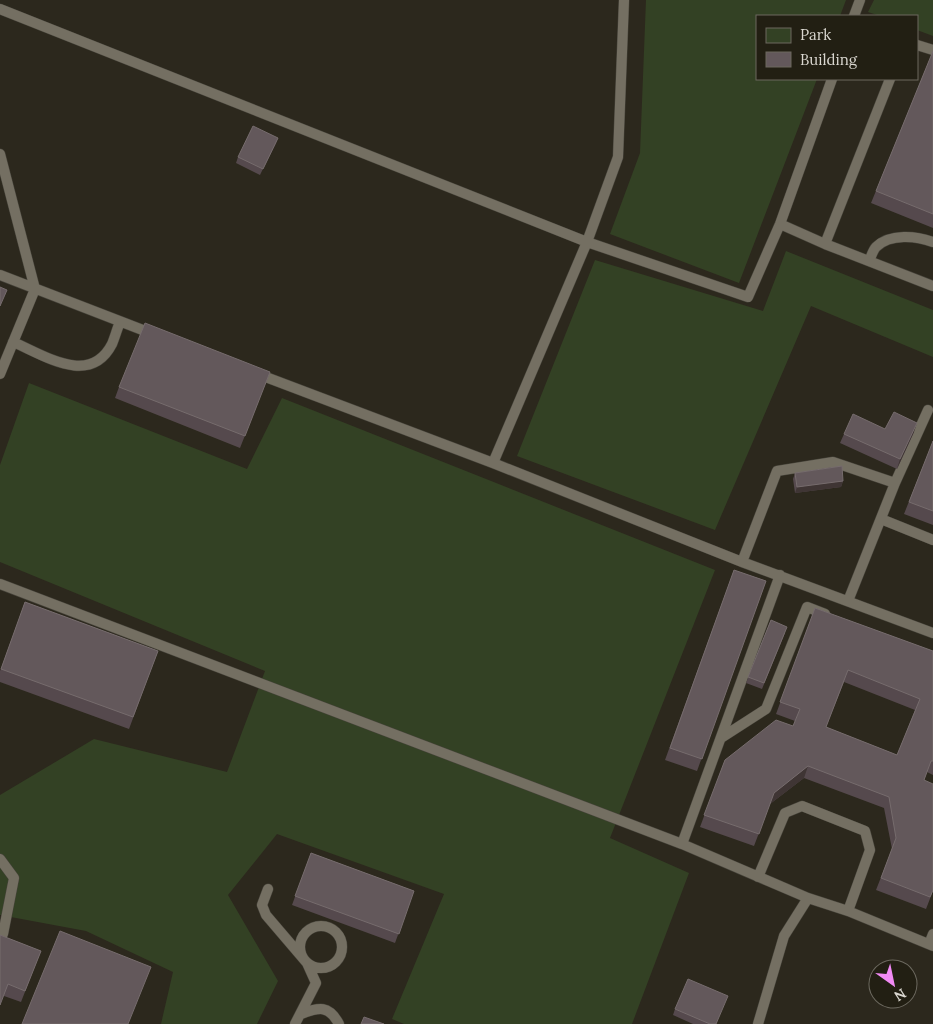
<svg xmlns="http://www.w3.org/2000/svg" width="933" height="1024" font-family="Lora,serif">
  <style>
    .green { fill: #334124 }
    .lines { fill: none; stroke-linecap: round; stroke-linejoin: round }
    .lane-casing { stroke: #47443b; stroke-width: 11 }
    .lane { stroke: #746f62; stroke-width: 10 }
    .wall { fill: #55494d; fill-rule: evenodd }
    .shaded-wall { fill: #3f3534 }
    .building { fill: #63585b; stroke: #766c6d; fill-rule: evenodd }
  </style>
  <rect width="100%" height="100%" fill="#2c281d"/>
  <!-- green -->
  <path class="green" d="M646 0H846L840 16H757V79H817L739 283 610 234 640 153Z
    M874 0H933V36L917 30V16H880L868 12Z
    M786 251 933 310V357L811 306 715 530 517 456 595 260 763 311Z
    M29 383 247 469 282 398 715 570 610 838 689 873 632 1024H404L392 1019 444 894 277 834 228 895 278 981 257 1024H161L173 972 86 931 0 915V795L94 739 227 772 265 671 0 562V465Z"/>
  <g class="lines">
    <!-- lane casing -->
    <g class="lane-casing">
      <path id="lane" d="M0 9 587 242 748 297 780 224 832 79
        M854 16 860 0
        M917 45 933 50
        M0 154 35 289 0 374
        M780 224 825 244 933 286
        M825 244 890 79
        M869 261C871 257 873 250 876 247 890 233 917 236 933 242
        M0 275 153 334
        M13 342C44 355 90 387 112 344 115 337 117 329 120 322
        M255 373 493 463 742 562 933 633
        M493 463 587 242 618 157 624 0
        M881 519 933 540
        M742 562 777 471 833 462 895 483
        M0 584 682 844 808 898 848 911 933 946
        M848 601 895 483 928 410
        M721 738 766 709 807 607 825 614
        M682 844 780 575
        M0 859 14 878 3 934
        M758 877 785 813 802 806 865 831 870 850 848 911
        M268 889 262 905 266 915 307 963 316 983 295 1024
        M300 947a21 21 0 1 1 42 0a21 21 0 1 1-42 0Z
        M929 944 933 934
        M301 1014C319 1007 329 1005 339 1024
        M758 1024 784 936 808 898"/>
    </g>
    <!-- lane -->
    <use href="#lane" class="lane"/>
  </g>
  <!-- wall -->
  <path class="wall" d="M933 51V228L871 203Z
    M278 138 260 175 236 163 238 157Z
    M270 372 240 448 115 398 119 387Z
    M885 429 914 432 897 469 840 443 844 434Z
    M933 441V525L904 514Z
    M795 473 843 481 841 487 795 493 793 479Z
    M734 570 766 581 697 771 665 760Z
    M25 602 158 651 129 729 0 682V671Z
    M815 608 933 651V775L927 772 924 780 933 891 926 909 876 890 892 849 884 808 804 778 770 804 754 846 700 827 725 760 793 726 795 721 776 714ZM844 682 915 710 897 755 826 727Z
    M771 620 785 633 762 689 746 683Z
    M311 853 414 891 395 943 292 905Z
    M0 935 41 951 21 1002 4 996Z
    M675 1009 717 1024H693L673 1015Z"/>
  <!-- shaded-wall -->
  <path class="shaded-wall" d="M278 138 276 144 260 175 263 169Z
    M917 423 914 432 897 469 900 459Z
    M843 481 841 487 795 493 797 487Z
    M808 766 804 778 770 804 774 793Z"/>
  <!-- building -->
  <path class="building" d="M933 51V214L876 191Z
    M253 126 278 138 263 169 238 157Z
    M0 287 7 290 0 306Z
    M145 323 270 372 245 436 119 387Z
    M894 412 917 423 900 459 844 434 853 414 885 429Z
    M933 441V511L909 502Z
    M842 466 843 481 797 487 795 473Z
    M734 570 766 581 702 759 670 748Z
    M25 602 158 651 133 717 1 669Z
    M815 608 933 651V761H931L924 780 933 784V890L930 897 881 878 896 838 889 797 808 766 774 793 759 834 704 815 725 760 776 720 793 726 800 709 780 702ZM848 670 920 699 897 755 826 727Z
    M771 620 787 627 764 683 748 677Z
    M311 853 414 891 399 934 295 896Z
    M60 931 151 967 128 1024H22Z
    M0 935 41 951 25 991 8 984 0 1005Z
    M688 979 728 996 716 1024H710L675 1009Z
    M364 1017 384 1024H361Z"/>
  <!-- legend -->
  <rect x="756" y="15" width="162" height="65" fill="#221f13" stroke="#6c695f"/>
  <rect x="766" y="28" width="25" height="15" fill="#334124" stroke="#6c695f"/>
  <text x="800" y="40" font-size="15" fill="#dad7d0">Park</text>
  <rect x="766" y="52" width="25" height="15" fill="#63585b" stroke="#6c695f"/>
  <text x="800" y="65" font-size="15" fill="#dad7d0">Building</text>
  <!-- north arrow -->
  <g transform="translate(893 984) rotate(147)"><circle r="24" fill="#221f13" stroke="#6c695f"/>
  <path d="M0-4L9 19L0 12L-9 19Z" fill="#f18af4"/>
  <text y="-8" font-size="14" font-weight="bold" text-anchor="middle" fill="#dad7d0">N</text>
  </g>
</svg>
